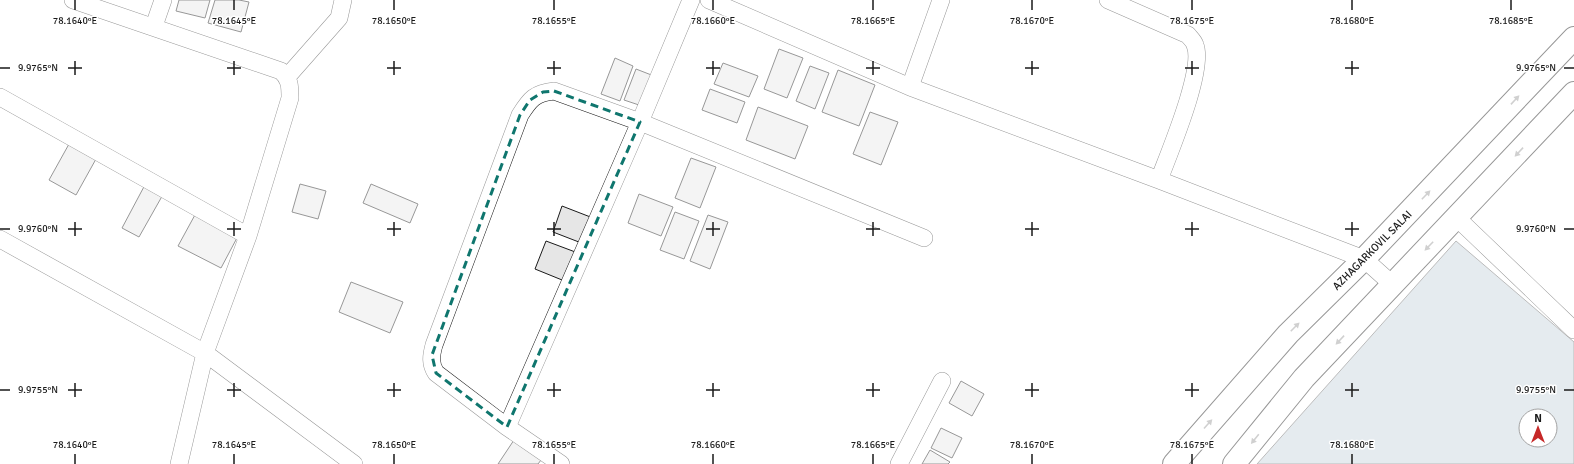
<svg xmlns="http://www.w3.org/2000/svg" width="1574" height="464" font-family="Signika,sans-serif">
  <style>
    .water { fill: #c6d2dc; stroke: #6a6a6a; fill-rule: evenodd }
    .building { fill: #e6e6e6; stroke: #1a1a1a }
    .lines { fill: none; stroke-linecap: round; stroke-linejoin: round }
    .minor-casing { stroke: #1a1a1a; stroke-width: 18 }
    .primary-casing { stroke: #1a1a1a; stroke-width: 24 }
    .minor { stroke: #fff; stroke-width: 17 }
    .primary { stroke: #fff; stroke-width: 22 }
    .oneway { fill: #989898 }
    .marked { fill: none; stroke: #0f766e; stroke-width: 3; stroke-dasharray: 8 5; stroke-linejoin: round }
    .ticks { fill: none; stroke: #1a1a1a; stroke-width: 1.5 }
    .labels { text-anchor: middle; stroke-width: 3; stroke-linejoin: round; paint-order: stroke }
    .street-label { font-size: 11px; fill: #1a1a1a; stroke: #fff }
    .ticks-label { font-size: 10px; text-anchor: middle; fill: #1a1a1a; stroke: #fff; stroke-width: 3; stroke-linejoin: round; paint-order: stroke }
  </style>
  <rect width="100%" height="100%" fill="#fff"/>
  <!-- water -->
  <path class="water" d="M1456 241 1574 342V464H1257ZM1526 416H1550V440H1526Z"/>
  <!-- building -->
  <path class="building" d="M179 0H210L205 18 176 11Z
    M215 0H239L249 2 241 32 208 23Z
    M779 49 803 58 787 98 764 89Z
    M615 58 633 66 620 101 601 94Z
    M723 63 758 76 749 97 714 84Z
    M810 66 829 73 815 109 796 101Z
    M636 69 654 76 642 106 624 100Z
    M838 70 875 85 859 126 822 112Z
    M710 89 745 102 737 123 702 110Z
    M758 107 808 126 795 159 746 140Z
    M870 112 898 122 881 165 853 154Z
    M69 144 96 159 76 195 49 180Z
    M691 158 716 167 700 208 675 198Z
    M147 181 165 191 139 237 122 228Z
    M300 184 326 191 318 219 292 212Z
    M371 184 418 204 410 223 363 203Z
    M639 194 673 207 661 236 628 223Z
    M562 206 593 218 584 244 553 232Z
    M675 212 699 221 684 259 660 250Z
    M196 213 238 236 221 268 178 246Z
    M708 215 728 222 710 269 690 261Z
    M546 241 578 253 567 282 535 269Z
    M351 282 403 302 390 333 339 312Z
    M961 381 984 394 972 416 949 403Z
    M941 428 962 438 952 458 931 448Z
    M516 437 544 456 538 464H498Z
    M930 450 950 462 948 464H922Z"/>
  <g class="lines">
    <!-- minor casing -->
    <g class="minor-casing">
      <path id="minor" d="M73 0 281 71C290 79 290 86 290 98L248 236 205 353 179 464
        M709 0 910 87 1159 180 1364 259 1392 284
        M1108 0 1188 35C1190 38 1194 41 1195 45 1205 69 1169 153 1159 180
        M154 26 163 0
        M287 77 339 18 343 0
        M910 87 941 0
        M0 97 248 236
        M1457 218 1574 330
        M0 239 205 353 354 464
        M507 427 640 122 691 0
        M561 464 507 427 436 373C430 364 431 356 434 345L520 115C530 99 535 93 554 91L640 122 924 238
        M899 464 942 381"/>
    </g>
    <!-- primary casing -->
    <g class="primary-casing">
      <path id="primary" d="M1174 464 1288 334 1364 259 1574 38
        M1234 464 1304 378 1574 93"/>
    </g>
    <!-- minor -->
    <use href="#minor" class="minor"/>
    <!-- primary -->
    <use href="#primary" class="primary"/>
  </g>
  <!-- one-way arrows -->
  <defs><path id="oneway-solid" d="M-6-.8H1V-3.2L6.5 0L1 3.2V.8H-6Z"/></defs>
  <g class="oneway">
    <use href="#oneway-solid" transform="translate(1515 100) rotate(-47)"/>
    <use href="#oneway-solid" transform="translate(1519 152) rotate(133)"/>
    <use href="#oneway-solid" transform="translate(1426 195) rotate(-46)"/>
    <use href="#oneway-solid" transform="translate(1429 246) rotate(134)"/>
    <use href="#oneway-solid" transform="translate(1295 327) rotate(-45)"/>
    <use href="#oneway-solid" transform="translate(1340 340) rotate(133)"/>
    <use href="#oneway-solid" transform="translate(1208 424) rotate(-48)"/>
    <use href="#oneway-solid" transform="translate(1255 439) rotate(129)"/>
  </g>
  <!-- marked area -->
  <path d="M0 0H1574V464H0ZM554 91 640 122 507 427 436 373 432 355 520 115 530 100 543 92Z" fill="#fff" fill-opacity=".55" fill-rule="evenodd"/>
  <path class="marked" d="M554 91 640 122 507 427 436 373 432 355 520 115 530 100 543 92Z"/>
  <!-- ticks -->
  <path class="ticks" d="M75 0V10M234 0V10M394 0V10M554 0V10M713 0V10M873 0V10M1032 0V10M1192 0V10M1352 0V10M1511 0V10M75 61V75M234 61V75M394 61V75M554 61V75M713 61V75M873 61V75M1032 61V75M1192 61V75M1352 61V75M0 68H10M68 68H82M227 68H241M387 68H401M547 68H561M706 68H720M866 68H880M1025 68H1039M1185 68H1199M1345 68H1359M1564 68H1574M75 222V236M234 222V236M394 222V236M554 222V236M713 222V236M873 222V236M1032 222V236M1192 222V236M1352 222V236M0 229H10M68 229H82M227 229H241M387 229H401M547 229H561M706 229H720M866 229H880M1025 229H1039M1185 229H1199M1345 229H1359M1564 229H1574M75 383V397M234 383V397M394 383V397M554 383V397M713 383V397M873 383V397M1032 383V397M1192 383V397M1352 383V397M0 390H10M68 390H82M227 390H241M387 390H401M547 390H561M706 390H720M866 390H880M1025 390H1039M1185 390H1199M1345 390H1359M1564 390H1574M75 454V464M234 454V464M394 454V464M554 454V464M713 454V464M873 454V464M1032 454V464M1192 454V464M1352 454V464"/>
  <g class="labels">
    <!-- street labels -->
    <g class="street-label">
      <text transform="translate(1372 250) rotate(-45)" y="4">AZHAGARKOVIL SALAI</text>
    </g>
  </g>
  <g class="ticks-label">
    <text x="75" y="24">78.1640°E</text>
    <text x="234" y="24">78.1645°E</text>
    <text x="394" y="24">78.1650°E</text>
    <text x="554" y="24">78.1655°E</text>
    <text x="713" y="24">78.1660°E</text>
    <text x="873" y="24">78.1665°E</text>
    <text x="1032" y="24">78.1670°E</text>
    <text x="1192" y="24">78.1675°E</text>
    <text x="1352" y="24">78.1680°E</text>
    <text x="1511" y="24">78.1685°E</text>
    <text x="38" y="71">9.9765°N</text>
    <text x="1536" y="71">9.9765°N</text>
    <text x="38" y="232">9.9760°N</text>
    <text x="1536" y="232">9.9760°N</text>
    <text x="38" y="393">9.9755°N</text>
    <text x="1536" y="393">9.9755°N</text>
    <text x="75" y="448">78.1640°E</text>
    <text x="234" y="448">78.1645°E</text>
    <text x="394" y="448">78.1650°E</text>
    <text x="554" y="448">78.1655°E</text>
    <text x="713" y="448">78.1660°E</text>
    <text x="873" y="448">78.1665°E</text>
    <text x="1032" y="448">78.1670°E</text>
    <text x="1192" y="448">78.1675°E</text>
    <text x="1352" y="448">78.1680°E</text>
  </g>
  <!-- north arrow -->
  <g transform="translate(1538 428)"><circle r="19" fill="#ffffff" stroke="#a3a3a3"/>
  <path d="M0-3L7 15L0 10L-7 15Z" fill="#c62828"/>
  <text y="-6" font-size="11" font-weight="bold" text-anchor="middle" fill="#1a1a1a">N</text>
  </g>
</svg>
